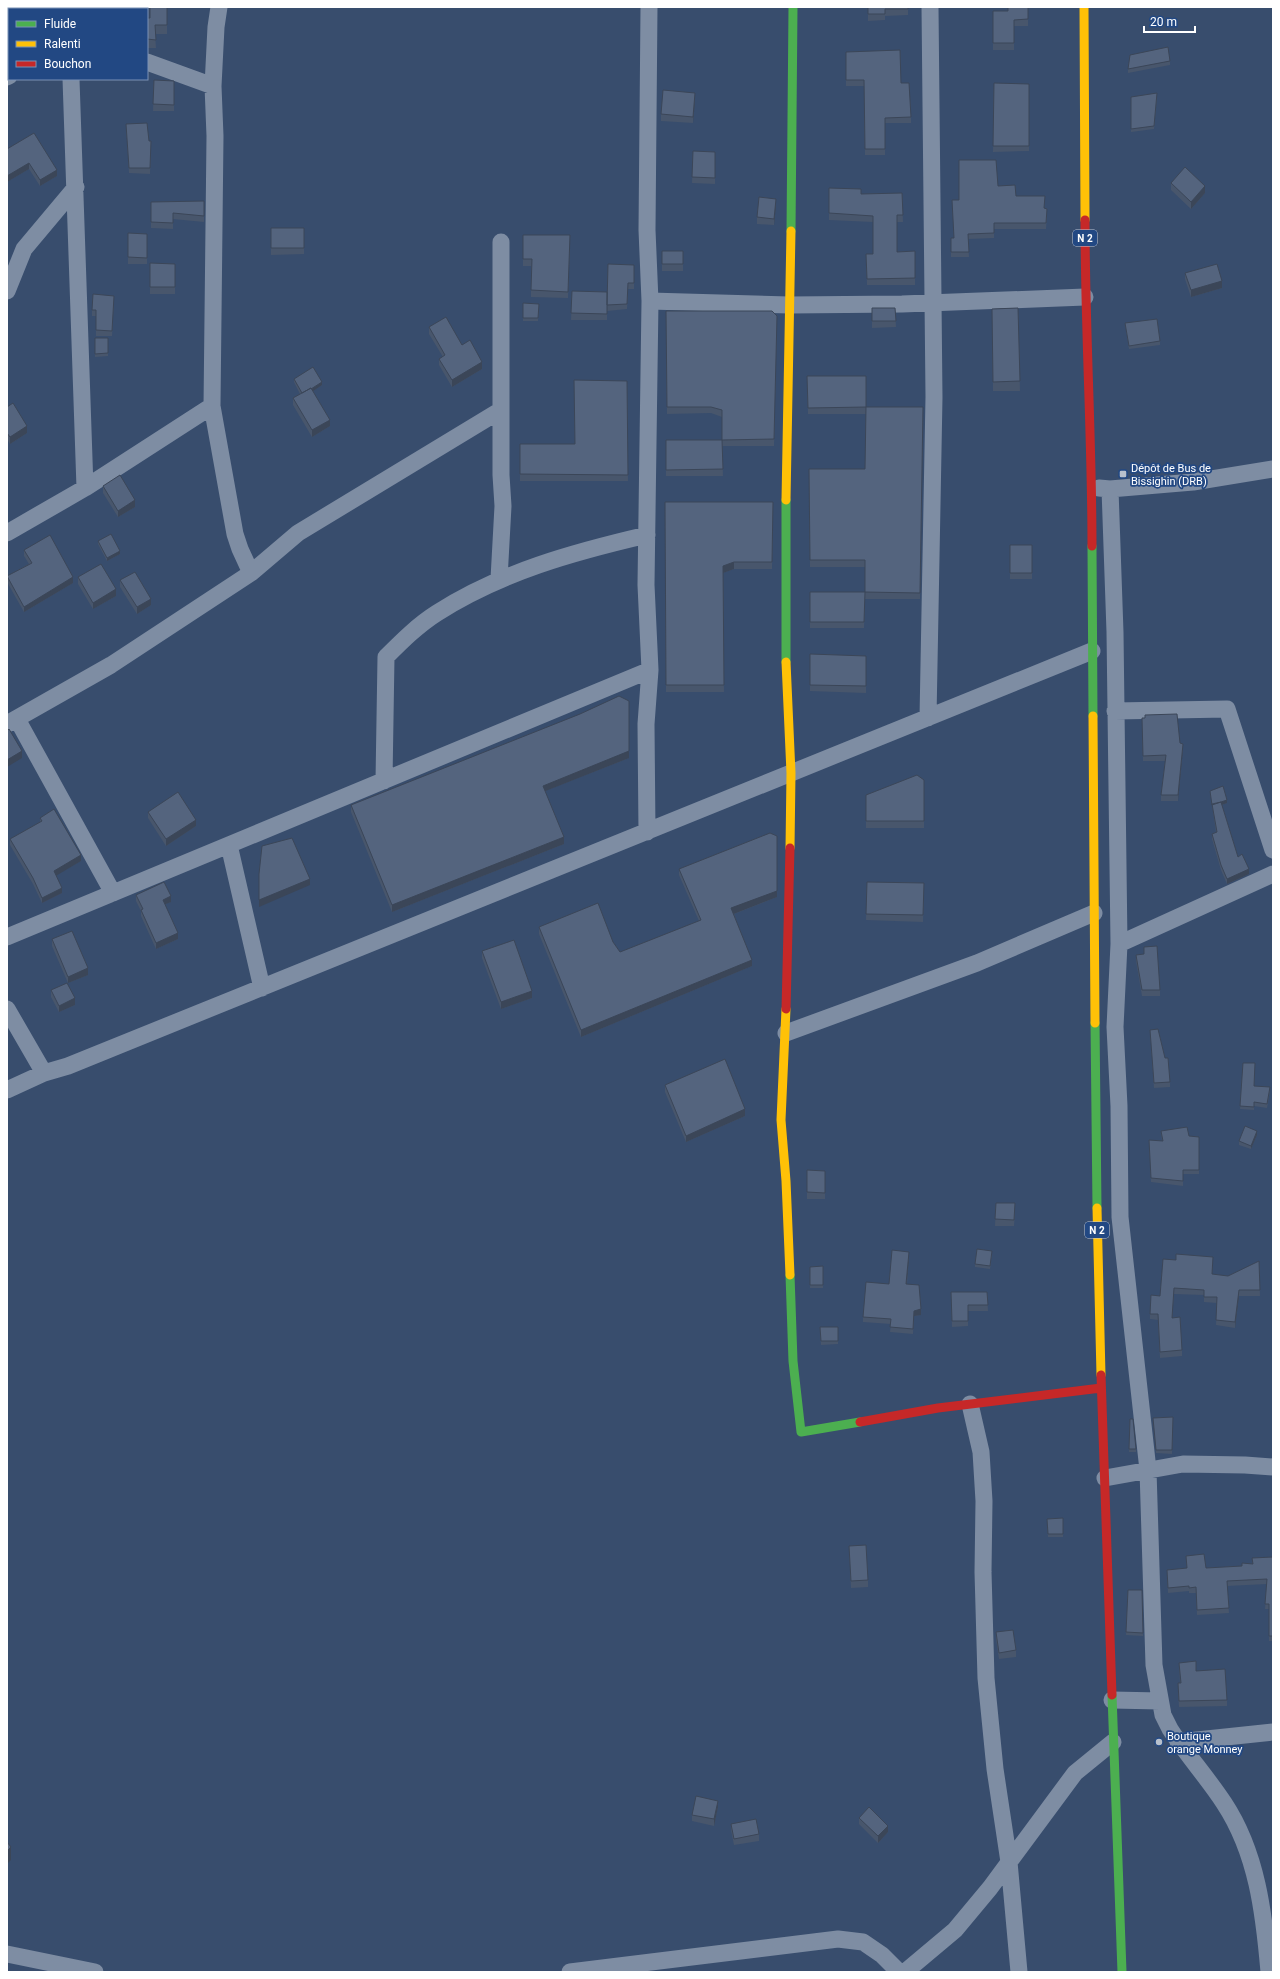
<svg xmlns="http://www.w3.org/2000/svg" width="1280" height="1979" font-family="Roboto,sans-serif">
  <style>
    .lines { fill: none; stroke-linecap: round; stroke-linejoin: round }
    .street { stroke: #7e8da3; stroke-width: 17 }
    .fast { stroke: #4caf50; stroke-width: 9 }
    .slow { stroke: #ffc107; stroke-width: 9 }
    .jam { stroke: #c62828; stroke-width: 9 }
    .wall { fill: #48566c }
    .shaded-wall { fill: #3b4658 }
    .building { fill: #54647e; stroke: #3b4658 }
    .poi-dot { fill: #b9c1cc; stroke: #224883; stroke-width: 1.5 }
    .labels { text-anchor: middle; stroke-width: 3.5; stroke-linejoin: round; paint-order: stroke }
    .shield { fill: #224883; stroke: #bdc8da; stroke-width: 1 }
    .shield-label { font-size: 10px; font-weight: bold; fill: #fff }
    .poi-label { font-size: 11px; fill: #fff; stroke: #224883; text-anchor: start }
  </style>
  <rect width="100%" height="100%" fill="#384d6d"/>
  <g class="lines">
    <!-- street -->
    <path class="street" d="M219 7 216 27 213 86 215 136 212 406 235 534 240 549 251 573
      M147 62 213 86
      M7 77 9 76
      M71 79 85 488
      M7 291 24 249 76 187
      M650 301 789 305 902 304 1085 297
      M1099 488 1110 489 1193 482 1273 469
      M1110 489 1115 632 1119 944 1115 1027 1119 1106 1120 1217 1148 1470 1154 1665 1163 1715 1170 1729C1186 1754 1207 1777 1224 1803 1257 1853 1264 1913 1269 1972
      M7 533 85 488 212 406
      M499 579 503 506 501 475V242
      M1115 711 1227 709 1273 850
      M928 718 934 397 930 7
      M17 719 113 893
      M7 724 111 665 251 573 298 533 501 410
      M384 781 386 657C402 641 418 625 437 613 501 572 574 552 647 535
      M647 832 646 724 650 670 646 585 650 301 647 230 649 7
      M229 845 262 988
      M7 937 650 670
      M1119 944 1273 874
      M7 1009 44 1073
      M786 1033 977 963 1094 913
      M7 1090 44 1073 68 1066 1092 651
      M970 1404 981 1452 984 1501 983 1572 986 1678 995 1769 1009 1862 1019 1972
      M1105 1478 1183 1464 1245 1465 1273 1467
      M1112 1700 1160 1701
      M1178 1742 1273 1732
      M7 1954 95 1972
      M570 1972 838 1939 863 1942 882 1955 899 1972
      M905 1972 955 1930 990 1888 1075 1773 1113 1742"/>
    <!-- fast -->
    <path class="fast" d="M791 231 793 7
      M786 500V662
      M1092 546 1093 716
      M1095 1023 1097 1208
      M790 1275 793 1361 801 1432 860 1422
      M1112 1695 1122 1972"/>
    <!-- slow -->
    <path class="slow" d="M1084 7 1085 220
      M786 500 791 231
      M786 662 791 773 790 848
      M1093 716 1095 1023
      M786 1009 781 1120 786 1181 790 1275
      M1097 1208 1101 1375"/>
    <!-- jam -->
    <path class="jam" d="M1085 220C1085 329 1092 437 1092 546
      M786 1009 790 848
      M1101 1375 1112 1695
      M860 1422 938 1408 1101 1388"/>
  </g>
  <!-- wall -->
  <path class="wall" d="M167 7V34H155L156 48H147V18H150Z
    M868 7H908V15L885 16V20L868 21Z
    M1028 7V26H1014V50H993V11H1008Z
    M846 52 901 83 911 117V123H885V155H865L864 86H846Z
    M1170 61V65L1128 73V69Z
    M154 80 174 81V111H153Z
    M994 83 1029 84V151L993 152Z
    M1157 97 1154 129 1131 132V129Z
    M695 100 693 123 661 121V114Z
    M126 124 149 141H151L150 174 129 173Z
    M7 149 57 176 40 186 29 169 7 182Z
    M693 151 715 152V184L692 183Z
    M1171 183 1205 193 1191 209 1171 190Z
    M998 186 1016 196 1044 208 1047 214 1046 229H994V238L968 239 969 257H951V238H954L959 200Z
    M829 188 861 194 902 193 903 222H897V252L915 251V285H867L866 254H873V222L829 220Z
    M204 201V222L173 219V229L151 228V202Z
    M776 205 774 225 757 224V217Z
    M271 228H304V254L271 255Z
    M128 233 147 234V264H128Z
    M523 235 570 242 568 298 531 297V266H523Z
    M662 251H683V271H662Z
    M150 263 175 264V294H150Z
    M608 264 634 265V289H628L627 309 607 311Z
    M1185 273 1222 288 1191 297 1185 279Z
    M572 291 607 292V320H571Z
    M114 301 112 336H96V316H92V310Z
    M523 303 539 304 538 321H523Z
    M872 308H895L896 327 872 328Z
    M1018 308 1020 391H993L992 309Z
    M666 311 777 316 774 446H722L723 476H666V440H722V417L711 413 667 414Z
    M1125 323 1160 341V345L1129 349Z
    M429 327 482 369 452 387 439 365V359L443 357 429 334Z
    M95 338H108V356L95 357Z
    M807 376 866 407H923L920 599H865L864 628H810V592H865V567H810L809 469H865L866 414H808Z
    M294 379 322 385 313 391 330 426 312 437 293 405V398L300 394 294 382Z
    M627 381 628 481H520V444H574Z
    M7 407 27 433 10 444 7 439Z
    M103 486 135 507 118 517 103 493Z
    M665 502H773L772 569H734L723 573 724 692H666Z
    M98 541 120 554 107 561 98 544Z
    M1010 545H1032V579H1010Z
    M24 550 73 583 24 612 7 582V576L29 564 24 556Z
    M78 577 116 596 93 609 78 584Z
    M120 580 151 605 137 614 120 587Z
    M810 654 866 656V693L810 691Z
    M1142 718 1180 743 1183 749 1178 801H1161V795L1165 761H1143Z
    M629 758 545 791 564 844 392 912 351 812V805Z
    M924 780V828H866V795Z
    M1210 791 1227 803 1222 805 1238 857 1249 874 1227 884 1221 870 1212 839V834L1216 832Z
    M148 812 196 826 166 846 148 818Z
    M40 818 81 861 56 875 62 893 42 903 33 884 10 845V839L40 822Z
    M679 869 777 897 734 914 752 966 581 1037 539 934V927L613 942 620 952 699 921 679 875Z
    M867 882 924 883 923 922 866 920Z
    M136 895 171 902 165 904 178 939 156 949 141 916V911L136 901Z
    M52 939 88 975 68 983 52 946Z
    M1144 947 1160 990V996H1142L1136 961V955L1144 954Z
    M482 951 532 998 501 1009 482 958Z
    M51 990 75 1005 59 1012 51 997Z
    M1150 1030 1170 1082V1087L1154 1088Z
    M1243 1063 1254 1086 1270 1091 1267 1108 1254 1106V1110L1240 1109Z
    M665 1085 745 1116 686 1142 665 1092Z
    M1161 1131 1189 1136 1199 1137V1174H1183V1186L1151 1182 1149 1140 1162 1141Z
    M1257 1135 1251 1149 1239 1145V1141Z
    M807 1170 825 1171V1199H807Z
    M996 1203 1015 1210 1014 1226H995Z
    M992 1254 990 1269 975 1267V1264Z
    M909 1258 907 1284 921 1315 914 1316 913 1334 890 1332 891 1324 863 1322V1317L889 1284Z
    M1163 1259 1212 1274 1228 1276 1259 1261 1260 1296H1239L1235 1328 1216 1325 1217 1303 1204 1302V1295L1174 1294 1172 1318 1182 1350V1356L1160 1358 1158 1320 1150 1319V1314L1160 1296Z
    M823 1266V1288H810V1267Z
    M951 1292H987L988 1311H968V1326L952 1327Z
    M820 1327H838V1344L821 1345Z
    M1173 1417 1172 1454 1156 1453 1153 1418Z
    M1130 1419 1136 1449V1452H1129Z
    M1063 1518V1537H1048L1047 1519Z
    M849 1546 868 1580V1587L851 1588Z
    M1186 1556 1206 1568 1242 1566 1252 1564V1558L1273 1557V1641H1269V1609H1265L1267 1584 1227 1586 1229 1613 1197 1615 1196 1593H1189V1591L1168 1593 1167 1570 1187 1568Z
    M1128 1590H1142L1143 1636 1126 1635Z
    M996 1632 1016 1650V1657L999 1659 996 1639Z
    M1179 1663 1227 1700V1706L1179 1707 1178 1689V1683H1180Z
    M718 1807 714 1826 692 1821V1815Z
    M859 1818 888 1832 878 1843 859 1824Z
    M731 1824 759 1834V1841L734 1845 731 1830Z"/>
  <!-- shaded-wall -->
  <path class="shaded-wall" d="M695 93V100L693 123V117Z
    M29 163V169L7 182V176Z
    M57 170V176L40 186V180Z
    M1205 186V193L1191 209V202Z
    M776 199V205L774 225V219Z
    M1222 281V288L1191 297V290Z
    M482 362V369L452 387V380Z
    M322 382V385L303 398V395Z
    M330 420V426L312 437V430Z
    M27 426V433L10 444V437Z
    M135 500V507L118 517V511Z
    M120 551V554L107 561V558Z
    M734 562V569L723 573V566Z
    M73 577V583L24 612V607Z
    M116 589V596L93 609V603Z
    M151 599V605L137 614V607Z
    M1183 744V749L1178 801V795Z
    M22 751V758L7 767V760Z
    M629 751V758L543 792V786Z
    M1227 800V803L1213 808V805Z
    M196 820V826L166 846V839Z
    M564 837V844L392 912V905Z
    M777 843V897L731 915V908Z
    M81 855V861L54 877V871Z
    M1249 869V874L1227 884V879Z
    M310 879V885L259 907V900Z
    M62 888V893L42 903V898Z
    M171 896V902L163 905V900Z
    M178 933V939L156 949V943Z
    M752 960V966L581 1037V1030Z
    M88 968V975L68 983V977Z
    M532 991V998L501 1009V1002Z
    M75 998V1005L59 1012V1006Z
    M745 1109V1116L686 1142V1136Z
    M1257 1131V1135L1251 1149V1146Z
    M909 1252V1258L906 1290V1284Z
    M1239 1290V1296L1235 1328V1322Z
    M921 1309V1315L914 1316 913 1334 914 1311Z
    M718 1801V1807L714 1826V1819Z
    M888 1826V1832L878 1843V1836Z
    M11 1847V1860L7 1864V1851Z"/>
  <!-- building -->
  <path class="building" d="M150 7H167V25H155L156 40 147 39V18H150Z
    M868 7H908V9H885V14H868Z
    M1008 7H1028V19L1014 20V43H993V11H1008Z
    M1168 47 1170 61 1128 69 1130 55Z
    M900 50 901 83H909L911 117 885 118V149H865L864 80H846V52Z
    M154 80 174 81V105L153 104Z
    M994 83 1029 84V146H993Z
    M663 90 695 93 693 117 661 114Z
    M1157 93 1154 126 1131 129V97Z
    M147 123 149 141H151L150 168H129L126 124Z
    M34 133 57 170 40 180 29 163 7 176V149Z
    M693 151 715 152V178L692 177Z
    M959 160H996L998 186 1015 185 1016 196H1045L1044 208 1047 209 1046 223H994V233L968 234 969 252H951V238H954L952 200H959Z
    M1185 167 1205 186 1191 202 1171 183Z
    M829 188 861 189V194L902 193 903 215H897V252L915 251V278L867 279 866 254H873V216L829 213Z
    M759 197 776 199 774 219 757 217Z
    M204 201V216L173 213V223L151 222V202Z
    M271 228H304V248H271Z
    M128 233 147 234V258L128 257Z
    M523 235H570L568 292 531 290 532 259H523Z
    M662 251H683V264H662Z
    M150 263 175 264V287H150Z
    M608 264 634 265V283H628L627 304 607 305Z
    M1217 264 1222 281 1191 290 1185 273Z
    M572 291 607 292V314L571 313Z
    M93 294 114 296 112 331 96 330V310H92Z
    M523 303 539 304 538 318H523Z
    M872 308H895L896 321H872Z
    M1018 308 1020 381 993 382 992 309Z
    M666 311H772L777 316 774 439 722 440V410L711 407H667Z
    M446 317 462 345 470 340 482 362 452 380 439 359 445 355 429 327Z
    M1157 319 1160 341 1129 346 1125 323Z
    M95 338H108V353L95 354Z
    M313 367 322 382 311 389V388L302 393 294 379Z
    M807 376H866V407L808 408Z
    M574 380 627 381 628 475 520 474V444H575Z
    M311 388 330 420 312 430 293 398Z
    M13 403 27 426 10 437 7 433V407Z
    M866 407H923L920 593 865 592V560H810L809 469H865Z
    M666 440H722L723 469 666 470Z
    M120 475 135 500 118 511 103 486Z
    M665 502H773L772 562H734L723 566 724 685H666Z
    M111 534 120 551 107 558 98 541Z
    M50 535 73 577 24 607 7 576 32 563 24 550Z
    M1010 545H1032V573H1010Z
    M101 564 116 589 93 603 78 577Z
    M135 572 151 599 137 607 120 580Z
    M810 592H865L864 622H810Z
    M810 654 866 656V686L810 685Z
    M619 696 629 701V751L543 786 564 837 392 905 351 805 580 714Z
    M1177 714 1180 743 1183 744 1178 795H1161L1166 755 1143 756 1142 718H1145V715Z
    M9 729 22 751 7 760V731Z
    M917 775 924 780V821H866V795Z
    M1223 786 1227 800 1212 805 1210 791Z
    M178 792 196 820 166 839 148 812Z
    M1221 802 1238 857 1242 854 1249 869 1227 879 1221 865 1212 834 1217 832 1212 804Z
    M54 809 81 855 54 871 62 888 42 898 33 878 10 839 42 821 40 818Z
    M770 833 777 836V891L731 908 752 960 581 1030 539 927 598 903 613 942 620 952 701 920 679 869Z
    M292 838 310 879 259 900V874L262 846Z
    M164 882 171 896 163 900 178 933 156 943 141 910 143 909 136 895Z
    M867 882 924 883 923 915 866 914Z
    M72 931 88 968 68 977 52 939Z
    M514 940 532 991 501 1002 482 951Z
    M1157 946 1160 990H1142L1136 955 1144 954V947Z
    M67 983 75 998 59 1006 51 990Z
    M1158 1029 1165 1058H1168L1170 1082 1154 1083 1150 1030Z
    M725 1059 745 1109 686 1136 665 1085Z
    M1243 1063H1255L1254 1086 1270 1087 1267 1104 1254 1102V1107L1240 1106Z
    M1245 1126 1257 1131 1251 1146 1239 1141Z
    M1187 1127 1189 1136 1199 1137V1170H1183V1181L1151 1178 1149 1140 1163 1141 1161 1131Z
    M807 1170 825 1171V1193L807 1192Z
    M996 1203H1015L1014 1220 995 1219Z
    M977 1249 992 1251 990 1266 975 1264Z
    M892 1250 909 1252 906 1284 919 1285 921 1309 914 1311 913 1329 890 1327 891 1319 863 1317 866 1282 889 1284Z
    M1176 1254 1213 1257 1212 1274 1228 1276 1259 1261 1260 1290H1239L1235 1322 1216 1320 1217 1297H1204V1290L1174 1288 1172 1318 1180 1317 1182 1350 1160 1352 1158 1314H1150L1151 1295 1160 1296 1163 1259 1176 1260Z
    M823 1266V1285H810V1267Z
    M951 1292H987L988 1305H968V1321H952Z
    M820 1327H838V1341H821Z
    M1173 1417 1172 1450H1156L1153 1418Z
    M1130 1419H1133L1136 1449H1129Z
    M1063 1518V1534H1048L1047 1519Z
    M866 1545 868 1580 851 1581 849 1546Z
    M1204 1554 1206 1568 1242 1566V1563L1253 1564 1252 1558 1273 1557V1579H1272H1273V1636H1269V1604H1265L1267 1579 1227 1581 1229 1608 1197 1610 1196 1587 1189 1588V1586L1168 1588 1167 1570 1187 1568 1186 1556Z
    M1128 1590H1142L1143 1633 1126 1632Z
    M1013 1630 1016 1650 999 1653 996 1632Z
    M1196 1661V1671L1225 1669 1227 1700 1179 1701 1178 1683H1181L1179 1663Z
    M696 1796 718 1801 714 1819 692 1815Z
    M869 1807 888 1826 878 1836 859 1818Z
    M756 1819 759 1834 734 1839 731 1824Z
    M7 1842 11 1847 7 1851Z"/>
  <!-- markers -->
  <g class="poi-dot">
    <rect x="1119" y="470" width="8" height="8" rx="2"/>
    <circle cx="1159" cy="1742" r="4"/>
  </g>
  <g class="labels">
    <!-- shield labels -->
    <g class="shield">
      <rect x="1073" y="230" width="24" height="16" rx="3"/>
      <rect x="1085" y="1222" width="24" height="16" rx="3"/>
    </g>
    <g class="shield-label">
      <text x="1085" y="242">N 2</text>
      <text x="1097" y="1234">N 2</text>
    </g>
    <!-- poi labels -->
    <g class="poi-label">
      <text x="1131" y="472">Dépôt de Bus de<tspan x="1131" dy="13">Bissighin (DRB)</tspan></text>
      <text x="1167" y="1740">Boutique<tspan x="1167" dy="13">orange Monney</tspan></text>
    </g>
  </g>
  <!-- border -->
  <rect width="1280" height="1979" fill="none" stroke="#ffffff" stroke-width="16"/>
  <!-- legend -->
  <rect x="8" y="8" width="140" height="72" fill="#224883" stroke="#7a91b5"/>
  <rect x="16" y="21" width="20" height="6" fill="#4caf50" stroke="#7a91b5"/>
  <text x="44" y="28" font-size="12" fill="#ffffff">Fluide</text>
  <rect x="16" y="41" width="20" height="6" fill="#ffc107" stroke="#7a91b5"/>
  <text x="44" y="48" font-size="12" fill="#ffffff">Ralenti</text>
  <rect x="16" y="61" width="20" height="6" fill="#c62828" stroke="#7a91b5"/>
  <text x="44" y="68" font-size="12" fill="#ffffff">Bouchon</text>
  <!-- scale -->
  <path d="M1144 26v6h51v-6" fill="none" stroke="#ffffff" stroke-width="2"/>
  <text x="1150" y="26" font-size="12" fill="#ffffff" stroke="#224883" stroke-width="3" paint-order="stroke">20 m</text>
</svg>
